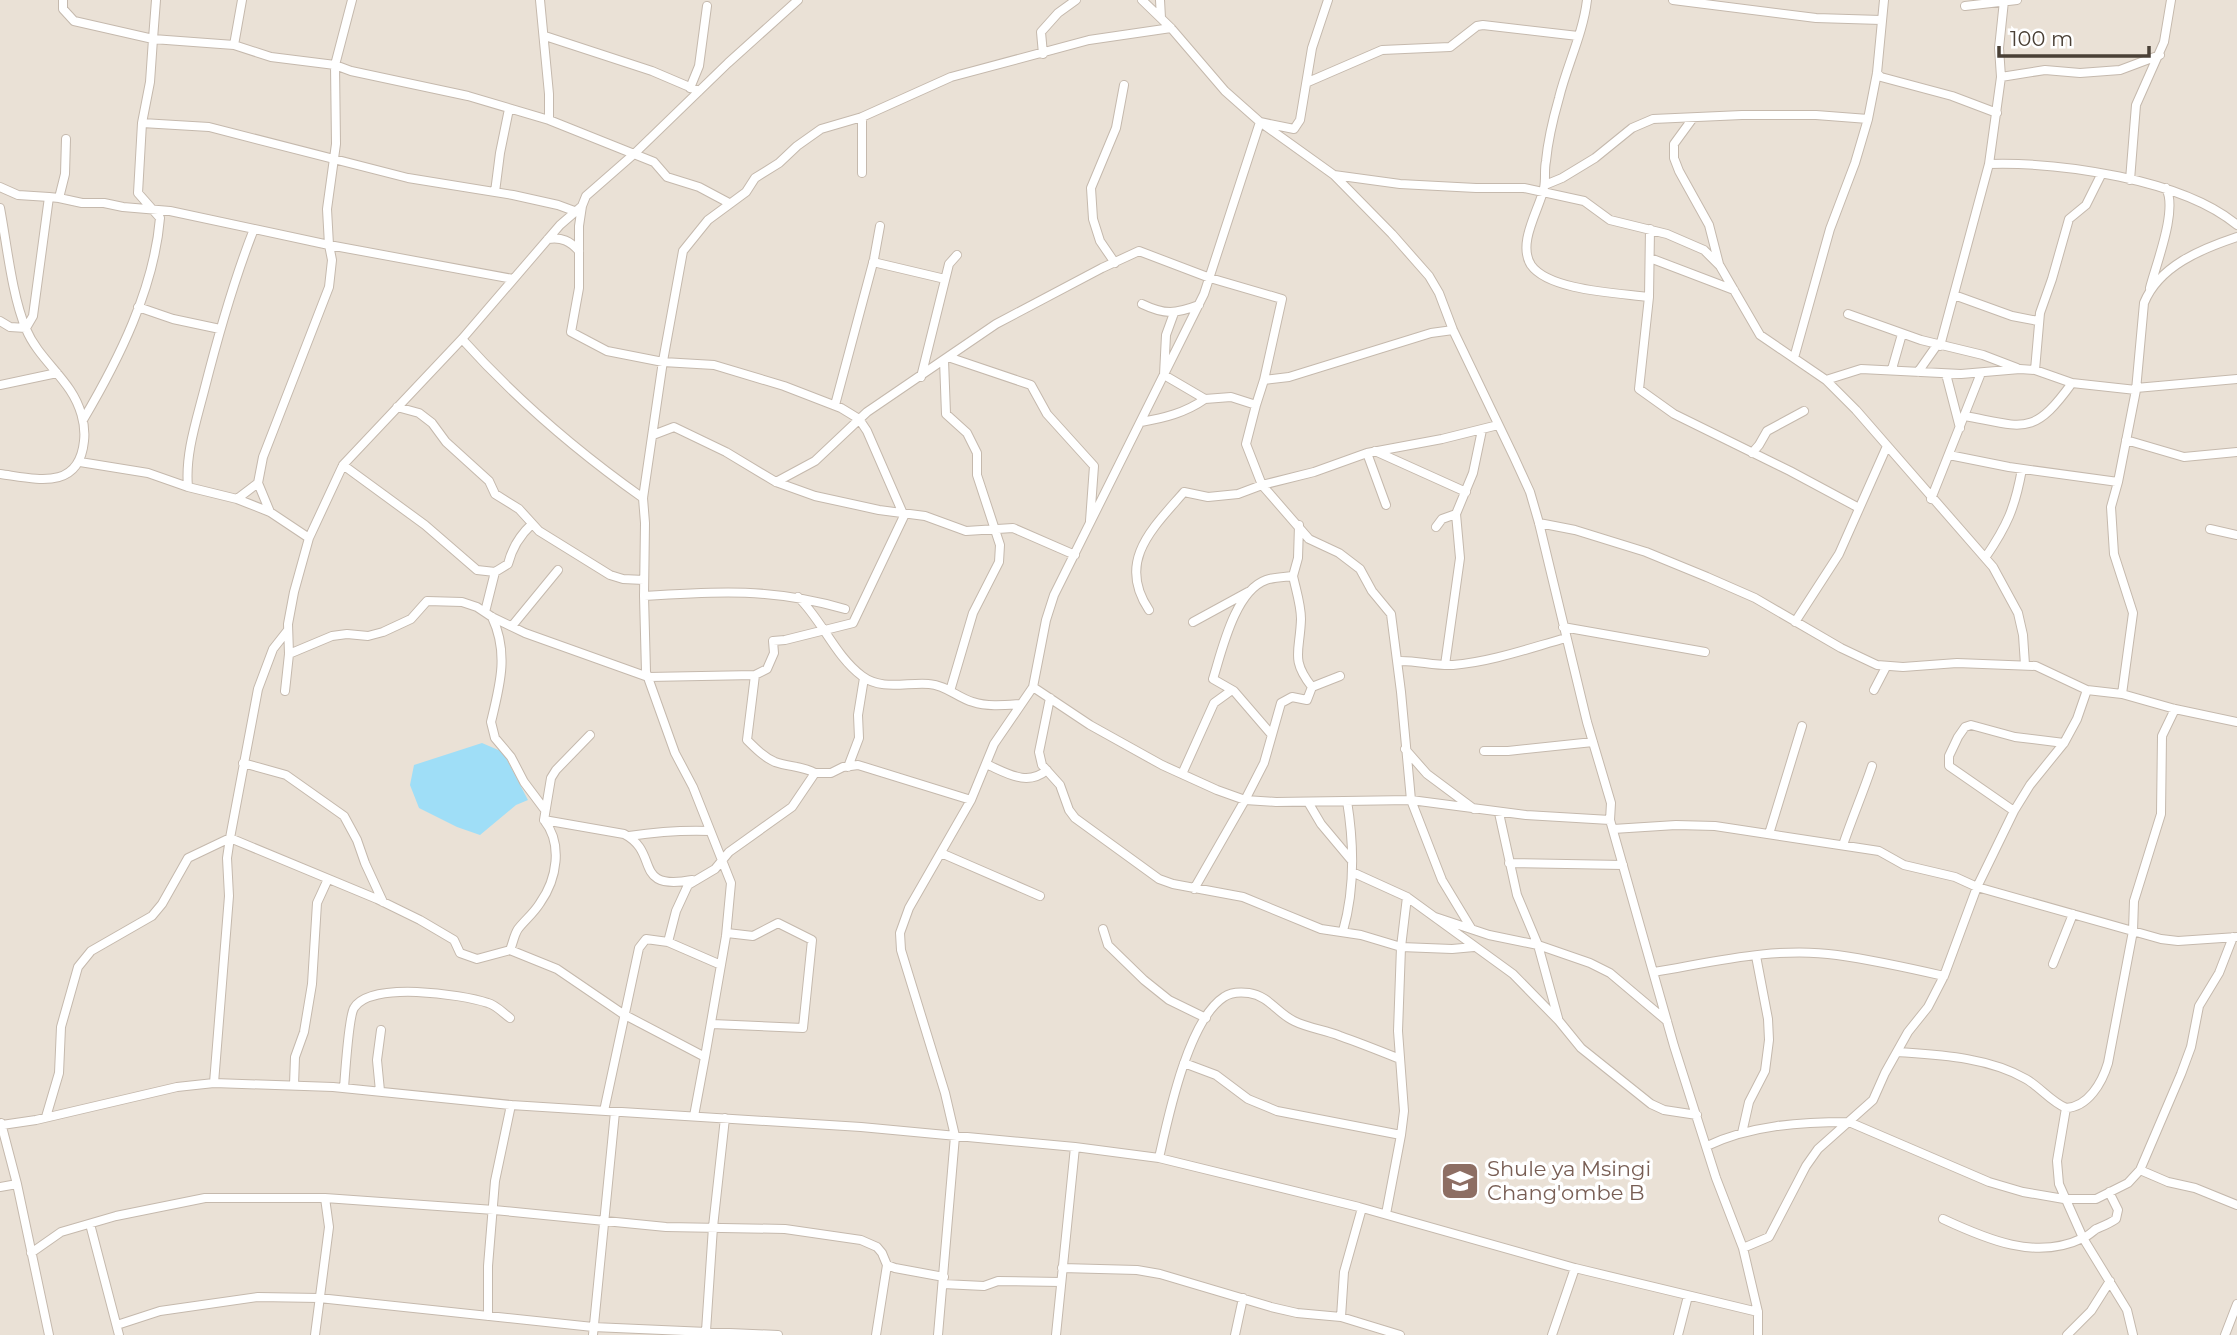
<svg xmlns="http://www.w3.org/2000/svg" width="2237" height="1335" font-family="Montserrat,sans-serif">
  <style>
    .residential { fill: #eae1d6 }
    .water { fill: #9fdef7 }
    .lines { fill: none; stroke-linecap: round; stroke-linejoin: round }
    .street-casing { stroke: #c5b9ad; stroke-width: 10 }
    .street { stroke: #fff; stroke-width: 8 }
    .labels { text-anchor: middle; stroke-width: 7; stroke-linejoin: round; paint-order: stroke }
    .education-label { font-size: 21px; fill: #785e54; stroke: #fff; text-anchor: start }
  </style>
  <rect width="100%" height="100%" fill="#f5f0e8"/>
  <!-- residential -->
  <path class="residential" d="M0 0H2237V1335H0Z"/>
  <!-- water -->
  <path class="water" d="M482 743 503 752 528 800 516 805 480 835 457 827 419 808 410 785 414 765Z"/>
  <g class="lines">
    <!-- street casing -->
    <g class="street-casing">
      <path id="street" d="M63 0V9L74 21 153 39 156 0
        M352 0 335 65 336 144 327 209 329 245 513 279
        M1142 0 1171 28 1225 91 1260 122 1334 175 1392 234 1429 276 1439 293 1453 330 1514 457 1530 492 1539 523 1587 722 1611 803 1610 820 1674 1046 1716 1178 1743 1248 1758 1312V1335
        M1160 0 1161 18
        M1587 0C1583 34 1567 65 1559 98 1553 119 1548 140 1546 161 1544 170 1546 179 1544 188 1539 210 1517 243 1531 265 1549 291 1620 293 1649 297
        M1673 0 1816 18 1881 20
        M1965 6 2017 0
        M545 36 652 71 699 91
        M234 45 271 57 335 65 351 71 468 96 549 120
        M1043 54 1041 32 1058 13 1076 0
        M1877 73 1881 77 1952 96 1997 113
        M2001 77 2045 70 2080 73 2120 70 2160 55
        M1308 82 1382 50 1450 47 1477 26 1483 25 1578 36
        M690 88 699 66 707 6
        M862 117V173
        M1693 118 1674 144V158L1679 171 1709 225 1719 264
        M142 123 209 127 408 178 513 195 558 205 577 212
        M66 139 65 174 59 198 82 203H104L123 207 170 211 329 245 332 260 329 287 263 457 258 483 270 512
        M1989 164C2060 162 2182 179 2237 225
        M1334 175 1400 184 1476 188H1524L1584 201 1610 220 1667 234 1704 250 1720 266 1760 335 1826 380 1856 410 1993 567 2018 613 2023 635 2025 665
        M2130 180 2136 105 2164 42 2171 0
        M1545 185 1562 178 1595 158 1632 128 1653 119 1742 115H1816L1868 119
        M0 187 18 195 49 197
        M495 192 500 153 509 109
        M729 203 699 187 667 177 654 162 634 154 728 63 798 0
        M582 206 579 226V288L571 332 607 351 663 362 714 365 784 386 841 408 859 419 867 431 904 516 853 623 785 640 773 641 774 653 767 669 755 675
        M0 208C7 245 12 296 26 329 36 353 56 369 70 390 80 405 86 424 84 441 79 491 37 479 0 474
        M1650 229 1649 297 1639 389 1674 414 1790 471 1859 508
        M548 239C562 237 570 241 579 251
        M1650 258 1734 290
        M873 262 945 279
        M1115 263 1100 241 1093 219 1091 188 1116 128 1124 85
        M2150 288C2156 264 2178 210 2166 188
        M1954 295 2012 316 2038 321
        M1142 304C1165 315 1175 314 1199 305
        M138 307 173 319 220 329
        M1174 313 1166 335 1164 375 1205 399 1231 397 1256 405 1246 444 1262 485 1309 539 1339 553 1360 569 1372 591 1391 614 1401 692 1411 800 1442 880 1471 928
        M1848 314 1921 340 1983 355 2017 368
        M0 321 10 327 26 328 33 316 49 197 59 198
        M462 339C515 398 578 452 643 498
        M1940 346 1989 164 2001 77 1999 48 2004 1
        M948 357 1031 385 1047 414 1094 466 1090 521
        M1794 358 1830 229 1855 163 1868 119 1877 73 1884 0
        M944 360 946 414 967 433 977 453V475L1000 545 999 562 973 613 950 691
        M1892 369 1902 334
        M2035 370 2040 313 2052 279 2069 219 2086 205 2101 175
        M1918 372 1937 345
        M1946 374 1960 428
        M921 377 949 264 957 255
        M1826 380 1861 369 1961 374 2020 369 2035 370 2072 383 2136 390
        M0 385 57 373
        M2136 388 2237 379
        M835 405 874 259 880 226
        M1256 405 1264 380 1289 377 1431 333 1453 330
        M397 407 419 413 432 423 446 442 489 481 495 494 519 509 539 531 610 575 623 579 644 580
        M1965 416C2024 427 2033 437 2072 383
        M83 420C119 359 154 289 160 218L138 193 142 123 150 82 153 39 234 45 242 0
        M1141 422C1164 418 1185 413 1205 399
        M653 435 674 427 726 452 776 482 815 496 879 510 925 516 966 531 1013 528 1075 555
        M2126 440 2184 457 2237 452
        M1375 451 1466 492
        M1367 453 1386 505
        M1752 453 1759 445 1767 431 1804 411
        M1949 455 2009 467 2118 482
        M80 462 148 473 188 487 237 499 270 512 309 538
        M343 465 425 525 477 570 495 572 508 564C512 548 519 536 532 524
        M776 482 815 461 867 412 996 324 1102 268 1139 251 1210 278 1282 299 1264 380
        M188 487C185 455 196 422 204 391 218 336 233 282 254 229
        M237 499 258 483
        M1931 499 1981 373
        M1539 523 1575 530 1646 552 1707 577 1755 598 1841 648 1877 665 1903 667 1957 663 2036 666 2087 690 2122 694 2175 709 2237 722
        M1436 527 1442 519 1456 514 1473 473 1482 430
        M2210 529 2237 535
        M1985 558C2007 526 2015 508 2022 469
        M1293 576C1296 590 1301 605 1301 619 1300 652 1290 659 1312 687
        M644 596C717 591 774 588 845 609
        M798 597C822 620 835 656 862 676 882 691 907 682 929 684 946 685 958 698 973 702 988 707 1006 705 1021 704
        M1149 610C1116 561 1153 528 1184 492L1208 497 1238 494 1262 485 1314 472 1367 453 1442 439 1498 425
        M485 612 495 572
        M492 617C509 653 500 685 491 722L495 738 511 757 524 782 545 810
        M1193 622 1248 592
        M1795 622 1839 554 1887 446
        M512 626 558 570
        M1563 627 1705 652
        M289 654 332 636 347 634 368 636 383 632 411 619 427 601 462 602 477 607 492 617 525 633 648 677 755 675 747 740C756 749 764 757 775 762 789 767 803 766 815 773
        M1398 661C1416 660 1434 666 1453 665 1491 662 1530 648 1566 638
        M1445 665 1460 558 1456 514
        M1033 687 1090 725 1162 765 1217 790 1245 800 1276 802 1411 800 1526 815 1610 820
        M1874 690 1886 667
        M285 691 289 654 288 624 294 592 309 538 343 465 462 339 560 225 582 206 586 196 634 154 549 120V94L540 0
        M2122 694 2133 613 2114 554 2111 507 2118 482 2136 390 2144 303C2159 266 2201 249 2237 237
        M1050 698 1039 752 1042 765 1060 785 1069 810 1075 818 1159 879 1173 884 1243 897 1321 929 1361 935 1401 947 1452 949 1474 947
        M1271 734 1234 691 1213 679C1222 650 1235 591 1266 580 1274 577 1285 577 1293 576L1298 558 1299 525
        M1405 749 1427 774 1474 809
        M1484 751H1508L1593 742
        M243 763 286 775 344 816 357 840 365 863 383 902
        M986 764C1007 773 1027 787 1047 770
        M848 767 859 738 858 715 864 678
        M1182 774 1214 703 1232 690
        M1308 802 1321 824 1352 861
        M2014 811 1949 766V756L1958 737 1965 727 1971 725 2015 737 2064 743
        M1499 813 1517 895 1538 945 1558 1018
        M544 820 624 834C661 853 631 891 692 880
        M1613 829 1676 825 1715 826 1879 851 1904 865 1955 877 1977 887 2161 939 2178 941 2237 937
        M1769 834 1802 726
        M629 836C656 832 683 830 710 831
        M1843 845C1852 818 1863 793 1872 766
        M941 853 1040 896
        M1509 863 1623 865
        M1352 872 1407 897 1513 974 1559 1021 1581 1048 1651 1104 1664 1110 1697 1115
        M1194 889 1245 800 1264 763 1281 703 1292 697 1307 700 1312 687 1340 676
        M1435 917 1489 935 1538 945 1590 963 1610 973 1667 1021
        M1103 929 1108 945 1144 980 1169 1000 1206 1018
        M1343 931C1355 889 1354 844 1347 801
        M668 942 676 911 688 885 715 869 729 852 792 807 815 773H831L843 767 858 765 971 800
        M510 950C513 943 514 935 518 929 525 920 534 913 540 903 557 879 563 844 544 820L551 778 556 770 590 735
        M2053 964 2073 914
        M1654 972C1714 962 1777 946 1837 955 1873 960 1909 968 1944 976
        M712 1024 803 1028 812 940 778 923 753 936 727 933
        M1897 1052C1939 1055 1988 1057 2026 1079 2040 1087 2051 1102 2066 1108 2088 1107 2102 1083 2108 1063L2133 931 2134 901 2161 814 2162 736 2175 709
        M705 1057 726 936 731 883 693 787 675 753 646 672 644 596 645 523 643 498 663 361 683 251 708 220 746 192 755 178 779 163 797 146 821 129 862 117 951 77 1089 40 1171 28
        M1184 1063 1216 1075 1248 1099 1277 1111 1401 1135
        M214 1083 229 896 227 858 230 838 258 689 273 649 288 630
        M294 1085 295 1057 304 1032 312 984 317 903 328 879
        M344 1088C345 1074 349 1016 354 1008 370 981 461 994 488 1003 496 1005 503 1013 510 1018
        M380 1091 377 1060 381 1030
        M2066 1108 2057 1161 2059 1184 2083 1238 2127 1310 2133 1335
        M604 1111 639 948 646 939 668 942 721 965
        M46 1117 59 1073 61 1027 78 967 91 951 152 916 162 904 188 858 230 838 377 899 420 920 454 940 460 953 477 959 510 950 557 969 623 1014 705 1057 694 1116
        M1 1123 17 1184 49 1335
        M2 1125 36 1120 177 1087 214 1083 333 1087 511 1105 861 1127 1075 1147 1159 1158 1359 1207 1575 1268 1758 1312
        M1742 1133 1749 1102 1765 1071 1769 1040 1768 1019 1756 956
        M1707 1146C1751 1125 1801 1122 1849 1122L1989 1182 2023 1192 2064 1199H2096L2128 1183 2140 1170 2181 1074 2191 1047 2199 1006 2219 973 2233 937
        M1159 1158C1168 1118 1188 1020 1224 997 1231 992 1241 992 1249 993 1269 996 1277 1013 1294 1021 1308 1028 1325 1030 1340 1036 1360 1043 1380 1051 1400 1059
        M2140 1170 2168 1182 2195 1188 2237 1205
        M0 1187 17 1184
        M325 1198 494 1210 666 1227 785 1229 861 1240 877 1247 882 1253 887 1265 895 1268 944 1277
        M1386 1214 1401 1135 1404 1111 1398 1031 1401 947 1407 897
        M1943 1219C1986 1239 2036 1261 2083 1238 2088 1236 2092 1232 2096 1229 2103 1226 2109 1224 2116 1219L2118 1210 2109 1192
        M90 1224 119 1335
        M1743 1248 1769 1237 1806 1166 1818 1149 1873 1100 1885 1073 1908 1032 1928 1007 1944 976 1977 887 2014 811 2030 785 2064 743 2077 719 2087 690
        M31 1253 61 1232 116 1216 205 1198H325L329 1227 315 1335
        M1062 1268 1137 1270 1160 1274 1271 1307 1297 1313 1341 1317 1400 1335
        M943 1284 984 1286 998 1281 1061 1282
        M488 1316V1266L495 1181 511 1105
        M1341 1317 1344 1272 1362 1208
        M117 1325 160 1311 258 1297 319 1298 593 1327 778 1335
        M706 1331 713 1227 725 1118
        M593 1335 615 1112
        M876 1335 887 1265
        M938 1335 955 1136 945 1093 901 950 900 933 909 908 971 800 994 744 1033 687 1046 620 1054 595 1204 294 1260 122 1294 129 1300 120 1312 48 1328 0
        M1056 1335 1075 1147
        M1235 1335 1243 1298
        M1552 1335 1575 1268
        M1678 1335 1688 1296
        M2067 1335 2091 1311 2110 1281
        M2225 1335 2237 1304"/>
    </g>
    <!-- street -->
    <use href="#street" class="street"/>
  </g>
  <!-- icons -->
  <defs>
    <g id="school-square" transform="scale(2.0125)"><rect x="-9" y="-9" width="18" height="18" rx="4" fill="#8d6e63" stroke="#fff"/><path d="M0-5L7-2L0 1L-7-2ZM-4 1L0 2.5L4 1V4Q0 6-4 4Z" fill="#fff"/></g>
  </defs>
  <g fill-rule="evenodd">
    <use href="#school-square" x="1460" y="1181"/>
  </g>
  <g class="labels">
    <!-- education labels -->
    <g class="education-label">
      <text x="1487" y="1176">Shule ya Msingi<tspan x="1487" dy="24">Chang'ombe B</tspan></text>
    </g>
  </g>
  <!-- scale -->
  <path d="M1999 46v10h150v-10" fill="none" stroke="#4a4036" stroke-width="3.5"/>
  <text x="2010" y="46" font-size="21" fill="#4a4036" stroke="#ffffff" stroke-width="5" paint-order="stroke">100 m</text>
</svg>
